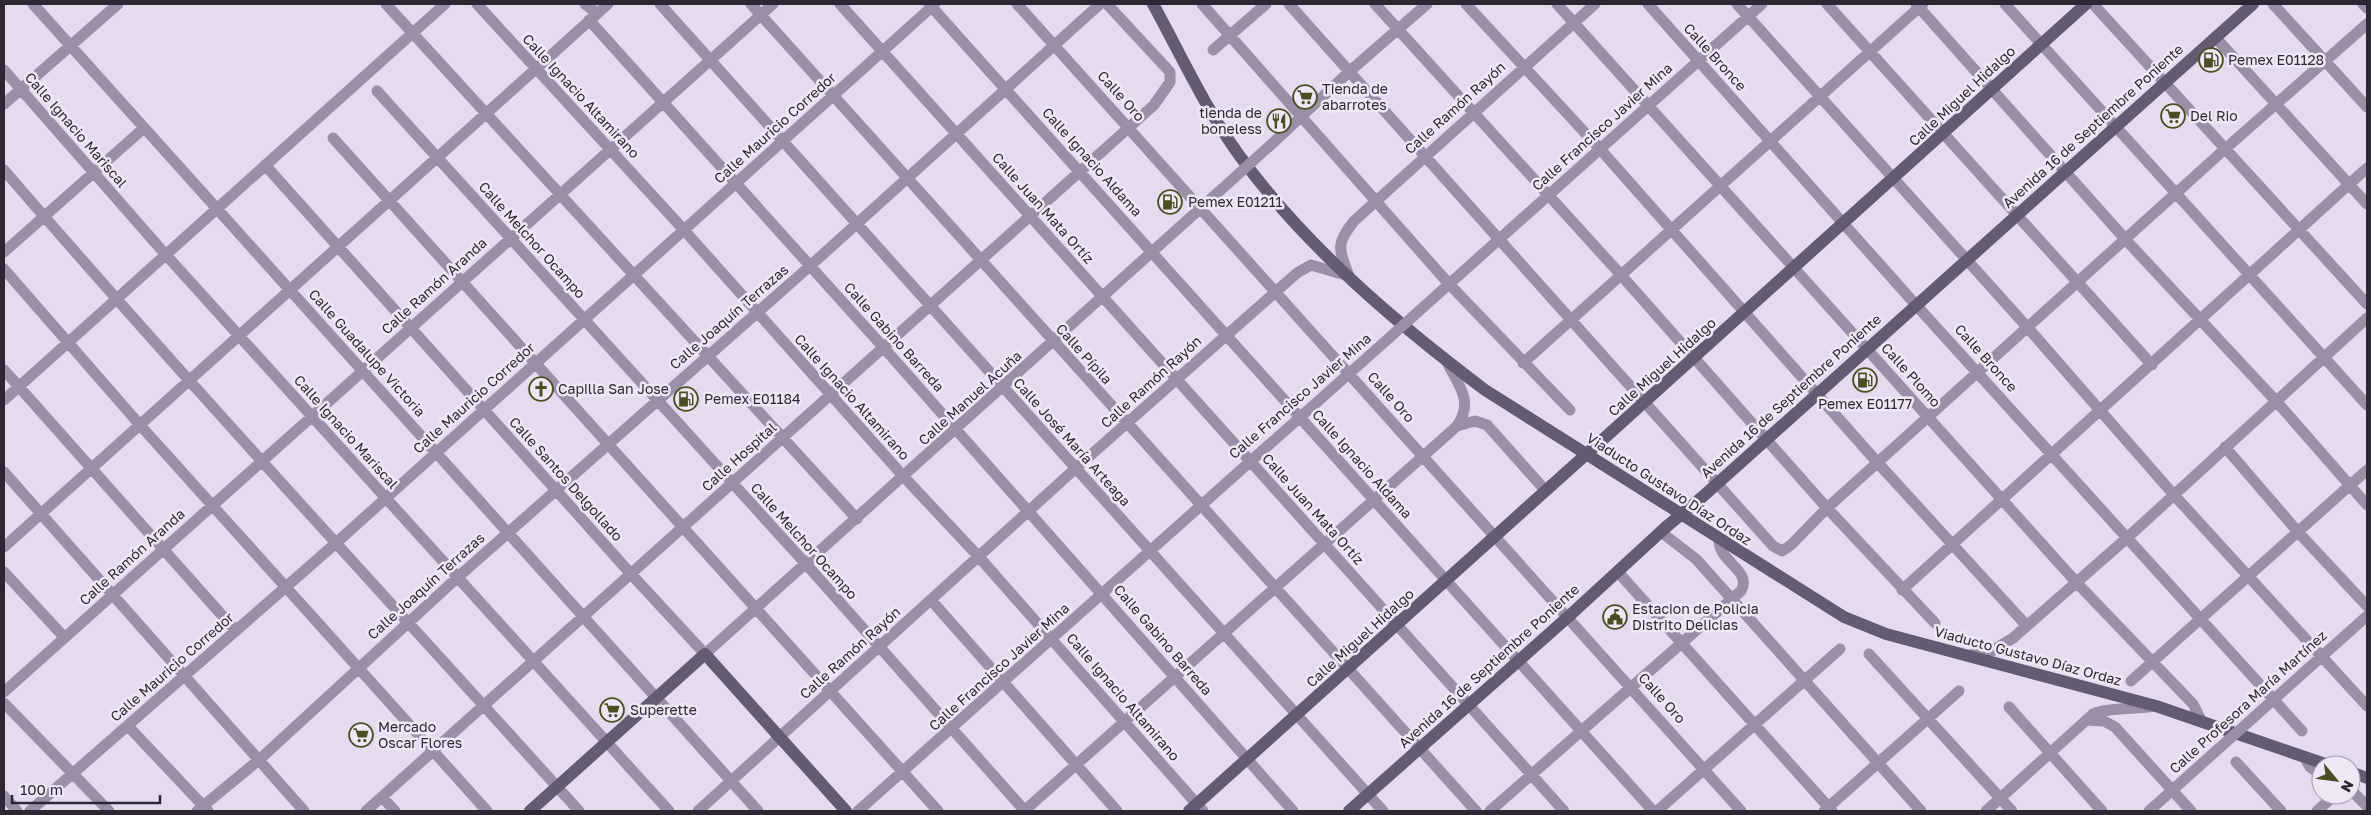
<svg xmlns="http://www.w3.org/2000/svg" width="2371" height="815" font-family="'Golos Text',sans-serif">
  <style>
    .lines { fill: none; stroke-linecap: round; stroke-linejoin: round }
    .minor { stroke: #9b8fa7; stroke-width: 11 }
    .major { stroke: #645b73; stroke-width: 12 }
    .minor-bridge { stroke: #9b8fa7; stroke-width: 11 }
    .major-bridge { stroke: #645b73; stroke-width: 12 }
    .labels { text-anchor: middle; stroke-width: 5; stroke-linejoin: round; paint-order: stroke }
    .street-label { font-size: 14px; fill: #2c2833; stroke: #f0e7f6 }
    .poi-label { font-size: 14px; fill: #2c2833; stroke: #f0e7f6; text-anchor: start }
  </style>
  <rect width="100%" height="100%" fill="#e6dbee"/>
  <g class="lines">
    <!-- minor -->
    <path class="minor" d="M33 4 758 811
      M386 4 857 519
      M477 4 684 230 904 477 979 557 1203 811
      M585 4 597 13
      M660 4 1383 811
      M751 4 1476 811
      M840 4 1564 811
      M929 4 1653 811
      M1017 4 1741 811
      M1202 4 1449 284 1570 410
      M1289 4 1773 546 1782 551 1791 545 1827 508 2225 149 2367 24
      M1375 4 1621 275 1827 508 1935 623
      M1466 4 1600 149 1877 462 2027 626
      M1557 4 2076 582 2193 704 2202 722
      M1648 4 1916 305 2302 731
      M1737 4 2028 328 2174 495 2367 706
      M1827 4 2152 365
      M1916 4 2126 240 2276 401 2367 505
      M2005 4 2367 405
      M2093 4 2367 304
      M2273 4 2367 107
      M2363 4 2367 8
      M589 20 884 348 1293 811
      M2215 37 2367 204
      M1213 50 1266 4
      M4 70 166 255 669 811
      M377 91 806 564 1025 811
      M4 104 118 4
      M333 138 938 811
      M1275 141 1350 71 1427 4
      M265 165 631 574 705 654 1213 197
      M4 170C191 387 387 598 579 811
      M4 252 144 128
      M4 269 140 425 487 811
      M1349 276C1339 249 1335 245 1354 221L1595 4
      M1419 311 1762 4
      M1446 360C1457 384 1475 400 1457 426
      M1523 363 1923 4
      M4 370 236 631
      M4 400 445 4
      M2225 447 2298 532 2367 606
      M4 472 304 811
      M1661 532 1696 559 1921 811
      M4 547 608 4
      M4 572 64 637
      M1618 572 1832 811
      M1902 590 2367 168
      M931 600 1117 811
      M1869 654 2012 811
      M1970 655 1992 651 2013 638 2127 538 2367 318
      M2131 681 2367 470
      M4 692 773 4
      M4 703 109 811
      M2009 707 2102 811
      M2253 718 2367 616
      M2086 720 2104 721 2115 727 2191 811
      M128 726 208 811
      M2304 757 2310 767 2321 775
      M2236 762 2281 811
      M2351 790 2367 806
      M4 796 17 811
      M382 797 395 811
      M30 811 336 543 935 4
      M197 811 260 759 458 577 810 266 1100 4
      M366 811 1154 105 1170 82V72L1107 4
      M698 811 1076 468 1297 273 1311 265 1349 276
      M858 811 1389 338
      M1024 811 1457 426 1475 421 1487 425 1546 491
      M1490 811 1741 591C1753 570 1717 562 1719 538
      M1657 811 1840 649
      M1824 811 1959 691
      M1986 811 2093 714C2103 708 2140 709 2155 706
      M2149 811 2216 751
      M2317 811 2335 795"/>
    <!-- major -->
    <path class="major" d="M1153 4C1181 55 1205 108 1239 155 1305 246 1396 323 1485 390L1844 617 1886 634 2156 706 2328 765
      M1610 433 2086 4
      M1700 499 2253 4
      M2351 772 2367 778
      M530 811 705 654 846 811
      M1189 811 1552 485
      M1349 811 1568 617 1666 527"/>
    <!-- minor-bridge -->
    <path class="minor-bridge" d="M1213 197 1275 141
      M1389 338 1419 311
      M2216 751 2253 718"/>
    <!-- major-bridge -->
    <path class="major-bridge" d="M1552 485 1610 433
      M1666 527 1700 499"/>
  </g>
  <!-- icons -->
  <defs>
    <g id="fuel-ring" transform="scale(1.25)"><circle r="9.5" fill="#f0e7f6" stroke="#4a4e23" stroke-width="1.5"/><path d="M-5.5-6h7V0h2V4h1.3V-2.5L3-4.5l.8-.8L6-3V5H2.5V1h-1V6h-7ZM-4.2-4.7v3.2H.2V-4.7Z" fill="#4a4e23"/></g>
    <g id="supermarket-ring" transform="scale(1.25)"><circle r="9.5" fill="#f0e7f6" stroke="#4a4e23" stroke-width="1.5"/><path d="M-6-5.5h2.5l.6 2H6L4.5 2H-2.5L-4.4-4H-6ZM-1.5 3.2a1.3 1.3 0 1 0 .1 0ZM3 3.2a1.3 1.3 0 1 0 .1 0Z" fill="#4a4e23"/></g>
    <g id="restaurant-ring" transform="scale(1.25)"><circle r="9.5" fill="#f0e7f6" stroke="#4a4e23" stroke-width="1.5"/><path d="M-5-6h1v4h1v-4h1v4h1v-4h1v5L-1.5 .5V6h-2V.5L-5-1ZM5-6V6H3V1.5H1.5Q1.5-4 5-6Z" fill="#4a4e23"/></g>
    <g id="church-ring" transform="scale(1.25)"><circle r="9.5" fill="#f0e7f6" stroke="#4a4e23" stroke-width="1.5"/><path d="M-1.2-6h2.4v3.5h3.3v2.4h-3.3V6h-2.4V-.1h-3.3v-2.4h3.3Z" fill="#4a4e23"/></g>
    <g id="civic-ring" transform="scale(1.25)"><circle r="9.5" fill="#f0e7f6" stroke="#4a4e23" stroke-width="1.5"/><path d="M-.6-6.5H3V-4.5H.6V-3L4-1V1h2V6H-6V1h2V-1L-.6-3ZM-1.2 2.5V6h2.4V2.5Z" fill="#4a4e23"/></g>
  </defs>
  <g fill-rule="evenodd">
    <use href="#fuel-ring" x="2211" y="60"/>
    <use href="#supermarket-ring" x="1305" y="97"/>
    <use href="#supermarket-ring" x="2173" y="116"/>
    <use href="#restaurant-ring" x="1279" y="121"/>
    <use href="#fuel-ring" x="1170" y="202"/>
    <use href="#fuel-ring" x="1865" y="380"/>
    <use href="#church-ring" x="541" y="389"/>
    <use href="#fuel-ring" x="686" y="399"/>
    <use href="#civic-ring" x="1615" y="617"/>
    <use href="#supermarket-ring" x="612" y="710"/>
    <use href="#supermarket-ring" x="361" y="735"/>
  </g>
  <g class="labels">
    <!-- street labels -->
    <g class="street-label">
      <text transform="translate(1715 57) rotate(48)" y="5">Calle Bronce</text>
      <text transform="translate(581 96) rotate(47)" y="5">Calle Ignacio Altamirano</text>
      <text transform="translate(1121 96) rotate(48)" y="5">Calle Oro</text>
      <text transform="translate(1962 96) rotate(-43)" y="5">Calle Miguel Hidalgo</text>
      <text transform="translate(1455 108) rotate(-42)" y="5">Calle Ramón Rayón</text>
      <text transform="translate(2093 126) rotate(-42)" y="5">Avenida 16 de Septiembre Poniente</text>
      <text transform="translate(1602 127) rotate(-42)" y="5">Calle Francisco Javier Mina</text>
      <text transform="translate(775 128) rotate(-42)" y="5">Calle Mauricio Corredor</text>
      <text transform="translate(76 130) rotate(49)" y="5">Calle Ignacio Mariscal</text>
      <text transform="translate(1092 162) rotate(48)" y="5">Calle Ignacio Aldama</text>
      <text transform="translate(1043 208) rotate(48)" y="5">Calle Juan Mata Ortíz</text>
      <text transform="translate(532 240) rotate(48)" y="5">Calle Melchor Ocampo</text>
      <text transform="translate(434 286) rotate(-42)" y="5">Calle Ramón Aranda</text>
      <text transform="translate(729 317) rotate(-41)" y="5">Calle Joaquín Terrazas</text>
      <text transform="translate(894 337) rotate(48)" y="5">Calle Gabino Barreda</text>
      <text transform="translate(367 353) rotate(48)" y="5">Calle Guadalupe Victoria</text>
      <text transform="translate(1084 354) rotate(48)" y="5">Calle Pípila</text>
      <text transform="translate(1986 358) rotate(48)" y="5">Calle Bronce</text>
      <text transform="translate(1662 367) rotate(-42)" y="5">Calle Miguel Hidalgo</text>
      <text transform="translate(1911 375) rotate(48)" y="5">Calle Plomo</text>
      <text transform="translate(1151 382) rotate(-42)" y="5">Calle Ramón Rayón</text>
      <text transform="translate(1300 396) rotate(-41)" y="5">Calle Francisco Javier Mina</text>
      <text transform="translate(1791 396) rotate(-42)" y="5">Avenida 16 de Septiembre Poniente</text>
      <text transform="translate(852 397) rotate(48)" y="5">Calle Ignacio Altamirano</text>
      <text transform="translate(1391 397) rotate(48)" y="5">Calle Oro</text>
      <text transform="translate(474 398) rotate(-42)" y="5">Calle Mauricio Corredor</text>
      <text transform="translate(970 398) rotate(-42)" y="5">Calle Manuel Acuña</text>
      <text transform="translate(346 432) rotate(48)" y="5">Calle Ignacio Mariscal</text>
      <text transform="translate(1072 442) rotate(48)" y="5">Calle José María Arteaga</text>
      <text transform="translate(739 457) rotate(-42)" y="5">Calle Hospital</text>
      <text transform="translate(1362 464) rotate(48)" y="5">Calle Ignacio Aldama</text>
      <text transform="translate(566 479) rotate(48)" y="5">Calle Santos Delgollado</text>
      <text transform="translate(1669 489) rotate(33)" y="5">Viaducto Gustavo Díaz Ordaz</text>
      <text transform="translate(1313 509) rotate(48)" y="5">Calle Juan Mata Ortíz</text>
      <text transform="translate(804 541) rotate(48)" y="5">Calle Melchor Ocampo</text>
      <text transform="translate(132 557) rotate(-42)" y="5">Calle Ramón Aranda</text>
      <text transform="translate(426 586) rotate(-42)" y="5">Calle Joaquín Terrazas</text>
      <text transform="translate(1360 638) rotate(-42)" y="5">Calle Miguel Hidalgo</text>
      <text transform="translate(1163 640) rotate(49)" y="5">Calle Gabino Barreda</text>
      <text transform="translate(850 653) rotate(-42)" y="5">Calle Ramón Rayón</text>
      <text transform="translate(2028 656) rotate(15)" y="5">Viaducto Gustavo Díaz Ordaz</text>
      <text transform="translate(1489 666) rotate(-42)" y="5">Avenida 16 de Septiembre Poniente</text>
      <text transform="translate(172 667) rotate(-41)" y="5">Calle Mauricio Corredor</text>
      <text transform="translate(999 667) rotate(-42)" y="5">Calle Francisco Javier Mina</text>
      <text transform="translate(1123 697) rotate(49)" y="5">Calle Ignacio Altamirano</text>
      <text transform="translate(1662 698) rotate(48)" y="5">Calle Oro</text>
      <text transform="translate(2248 702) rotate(-42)" y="5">Calle Profesora María Martínez</text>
    </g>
    <!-- poi labels -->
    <g class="poi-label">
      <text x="2228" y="65">Pemex E01128</text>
      <text x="1322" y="94">Tienda de<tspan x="1322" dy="16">abarrotes</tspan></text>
      <text x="1262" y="118" text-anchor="end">tienda de<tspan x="1262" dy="16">boneless</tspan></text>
      <text x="2190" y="121">Del Rio</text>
      <text x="1188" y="207">Pemex E01211</text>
      <text x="558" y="394">Capilla San Jose</text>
      <text x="704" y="404">Pemex E01184</text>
      <text x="1865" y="409" text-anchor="middle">Pemex E01177</text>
      <text x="1632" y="614">Estacion de Policia<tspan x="1632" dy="16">Distrito Delicias</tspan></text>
      <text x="630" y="715">Superette</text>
      <text x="378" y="732">Mercado<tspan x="378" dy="16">Oscar Flores</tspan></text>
    </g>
  </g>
  <!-- border -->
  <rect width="2371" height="815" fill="none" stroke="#2c2833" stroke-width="10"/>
  <!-- north arrow -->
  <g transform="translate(2336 780) rotate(119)"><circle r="24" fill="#f0e7f6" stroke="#a29ba8"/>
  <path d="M0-4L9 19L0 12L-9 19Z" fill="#4a4e23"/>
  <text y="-8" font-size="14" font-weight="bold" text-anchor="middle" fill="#2c2833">N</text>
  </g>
  <!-- scale -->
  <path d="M12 795v8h148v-8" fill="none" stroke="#2c2833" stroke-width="2.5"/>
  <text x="20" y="795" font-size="15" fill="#2c2833" stroke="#f0e7f6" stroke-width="4" paint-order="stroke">100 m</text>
</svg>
